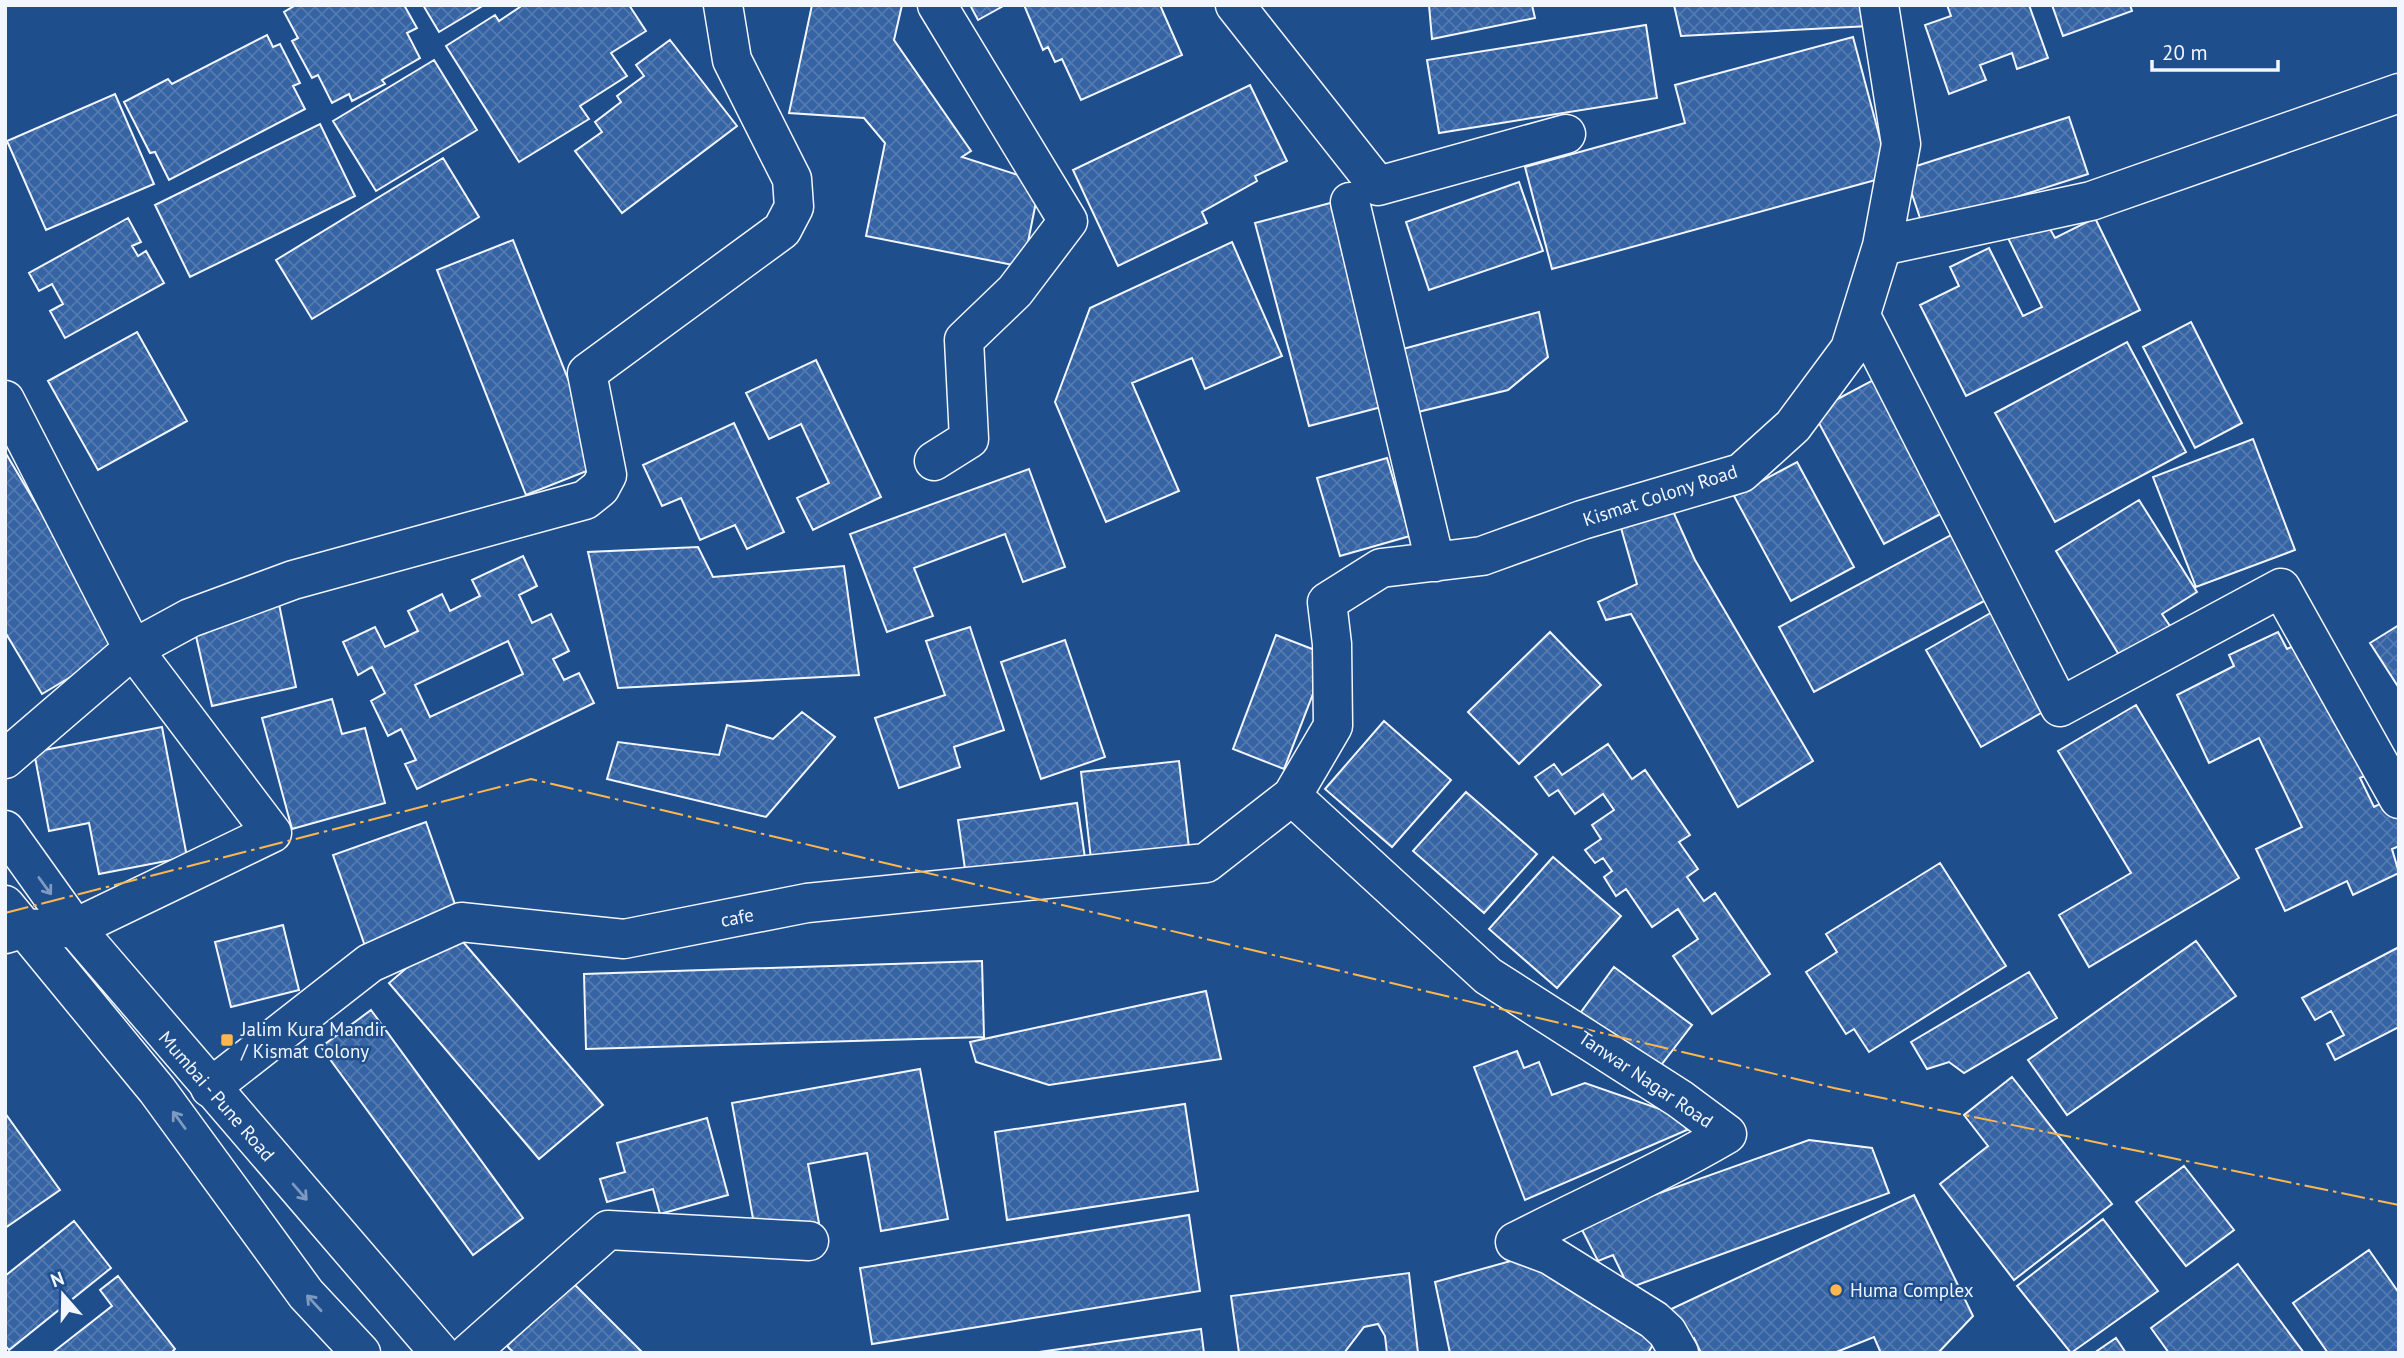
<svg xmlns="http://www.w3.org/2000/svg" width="2404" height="1358" font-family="'PT Sans',sans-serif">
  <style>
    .building { fill: url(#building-cross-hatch); stroke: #f2f6ff; stroke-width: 2; fill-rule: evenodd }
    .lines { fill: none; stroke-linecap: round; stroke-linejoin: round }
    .minor-casing { stroke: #f2f6ff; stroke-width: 41 }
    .major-casing { stroke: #f2f6ff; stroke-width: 41 }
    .minor { stroke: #1f4e8c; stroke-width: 38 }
    .major { stroke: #1f4e8c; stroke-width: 38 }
    .power { stroke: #ffb74d; stroke-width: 2; stroke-dasharray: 24 5 3.5 5; stroke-linecap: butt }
    .oneway { stroke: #7e9ac0 }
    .poi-dot { fill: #ffb74d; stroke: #1f4e8c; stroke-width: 2.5 }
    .labels { text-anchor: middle; stroke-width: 5; stroke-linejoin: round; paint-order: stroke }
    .street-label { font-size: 19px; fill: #f2f6ff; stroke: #1f4e8c }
    .poi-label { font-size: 19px; fill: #f2f6ff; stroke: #1f4e8c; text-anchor: start }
  </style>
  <defs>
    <pattern id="building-cross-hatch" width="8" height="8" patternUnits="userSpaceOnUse" patternTransform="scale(1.75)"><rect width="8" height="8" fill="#3563a3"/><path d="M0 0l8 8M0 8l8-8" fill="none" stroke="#537ab1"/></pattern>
  </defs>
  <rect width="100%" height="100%" fill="#1f4e8c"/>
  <!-- building -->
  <path class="building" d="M296 5H404L417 28 407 33 420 58 382 80 385 84 352 101 349 94 332 103 318 75 312 78 292 41 298 38 284 12Z
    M423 5H484L439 32Z
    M523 5H629L646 31 611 53 627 76 580 106 589 119 519 162 446 46 495 15 499 21Z
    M812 5H902L894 40 971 151 962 157 1040 182 1023 267 866 236 885 143 864 118 789 113Z
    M970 5H1005L978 20Z
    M1024 5H1160L1182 55 1081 100 1062 59 1055 62 1048 47 1043 50Z
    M1429 5H1532L1535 18 1432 39Z
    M1674 5H1868L1869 26 1681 36Z
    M1947 5H2029L2048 58 2017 69 2012 53 1980 65 1986 80 1949 94 1925 25 1951 16Z
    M2052 5H2130L2132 11 2063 36Z
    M1646 25 1657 98 1439 133 1427 60Z
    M267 35 273 47 280 44 300 83 293 86 305 109 169 180 155 152 150 153 124 102 168 79 172 84Z
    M1853 37 1890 176 1552 269 1525 167 1685 123 1675 85Z
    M670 40 737 126 622 213 575 151 602 132 595 122 621 102 617 96 644 76 636 65Z
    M434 60 477 130 376 191 333 121Z
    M1250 85 1287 161 1255 176 1257 181 1202 212 1207 223 1118 266 1073 170Z
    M115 94 154 184 46 230 7 141Z
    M2069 117 2088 174 1923 227 1904 170Z
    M320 124 355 196 190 277 155 205Z
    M443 158 479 217 312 319 276 260Z
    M1519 182 1543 251 1429 290 1406 222Z
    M1334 202 1389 405 1309 426 1255 223Z
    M128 218 141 242 132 246 138 256 146 251 164 283 65 338 50 311 63 304 52 284 39 291 29 273Z
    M2095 218 2140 310 1966 396 1920 305 1959 286 1950 267 1989 248 2023 316 2042 307 2008 238 2045 220 2055 238Z
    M513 240 602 465 526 495 437 270Z
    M1232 242 1282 356 1205 389 1192 358 1132 383 1179 491 1106 522 1055 402 1090 308Z
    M1539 312 1548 357 1508 390 1418 412 1403 349Z
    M2191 322 2242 423 2195 448 2143 347Z
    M137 332 187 421 98 470 48 381Z
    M2127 342 2186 452 2055 522 1995 413Z
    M816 360 881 497 813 530 797 498 829 483 801 424 769 439 746 393Z
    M1877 378 1948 510 1884 544 1813 412Z
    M734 423 784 532 747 549 735 525 700 540 681 498 662 506 643 465Z
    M2253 439 2295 550 2196 587 2153 477Z
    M5 452 121 647 42 694 5 632Z
    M1387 458 1410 536 1340 556 1317 478Z
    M1797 462 1854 567 1791 601 1734 496Z
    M1029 469 1065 567 1023 582 1005 534 914 568 933 616 887 632 850 534Z
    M1667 498 1695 560 1813 761 1738 807 1631 614 1606 620 1598 602 1637 584 1617 514Z
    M2139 500 2197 592 2162 614 2174 632 2124 663 2056 551Z
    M1951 535 1986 600 1814 692 1779 627Z
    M698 547 713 577 844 566 859 675 618 688 588 552Z
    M523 556 537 586 519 595 532 623 551 614 569 651 553 659 564 680 579 673 594 703 417 789 405 764 416 760 401 729 388 736 371 701 385 693 372 667 358 675 343 642 375 627 385 647 418 631 408 611 442 594 450 611 480 596 472 580ZM508 641 523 674 430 717 415 685Z
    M279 604 296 687 212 706 193 623Z
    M1994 611 2050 708 1981 747 1926 650Z
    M2399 625V688L2370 643Z
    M970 627 1004 730 954 747 960 767 899 788 875 718 945 695 926 641Z
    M1550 632 1601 685 1519 764 1468 712Z
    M2278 632 2287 649 2307 640 2377 770 2360 778 2374 807 2392 798 2399 812V846L2392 849 2399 873 2353 895 2347 881 2285 911 2256 849 2302 827 2259 738 2209 763 2177 695 2234 666 2229 655Z
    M1276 635 1328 655 1284 769 1233 749Z
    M1065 640 1105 757 1041 779 1001 662Z
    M332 699 342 734 365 728 385 803 292 829 262 718Z
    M2136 705 2239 878 2089 967 2059 915 2131 873 2058 751Z
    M802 712 835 737 766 817 607 779 618 742 719 755 727 725 773 739Z
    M1384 721 1451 780 1392 847 1325 789Z
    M162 727 187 857 99 874 89 823 49 831 34 752Z
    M1608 744 1632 779 1645 770 1690 835 1679 842 1698 869 1687 877 1704 901 1715 893 1770 974 1712 1014 1673 956 1698 939 1678 909 1652 927 1626 889 1616 896 1604 877 1612 871 1603 858 1595 863 1585 850 1601 839 1592 825 1614 810 1603 794 1575 814 1558 790 1549 796 1535 777 1554 764 1562 775Z
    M1179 761 1189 848 1091 859 1081 772Z
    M1466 792 1537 854 1484 913 1413 851Z
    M1077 803 1085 858 966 876 958 820Z
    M426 822 458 913 365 946 333 855Z
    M1553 857 1621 916 1557 988 1489 929Z
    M1940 863 2006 966 1869 1052 1854 1029 1846 1034 1806 972 1837 952 1826 934Z
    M283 925 299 990 231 1007 215 942Z
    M452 929 603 1105 539 1159 389 983Z
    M2196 941 2236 996 2067 1115 2028 1060Z
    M2399 947V1027L2335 1060 2327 1044 2344 1035 2331 1011 2315 1020 2302 998Z
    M982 961 984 1037 586 1049 584 974Z
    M1614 967 1692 1025 1658 1069 1581 1012Z
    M2029 972 2057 1018 1964 1073 1949 1062 1927 1069 1911 1042Z
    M1206 991 1221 1059 1049 1085 976 1062 970 1042Z
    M371 1010 523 1218 473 1255 321 1047Z
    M1517 1051 1524 1068 1539 1062 1552 1095 1585 1083 1680 1116 1687 1130 1525 1200 1474 1067Z
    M920 1069 948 1219 881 1231 867 1153 808 1164 819 1223 756 1235 732 1103Z
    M2012 1077 2112 1204 2014 1280 1940 1184 1988 1146 1964 1115Z
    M1185 1104 1198 1191 1007 1220 995 1132Z
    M5 1113 60 1190 5 1228Z
    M707 1118 728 1195 660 1214 653 1189 607 1202 600 1179 625 1172 617 1143Z
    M1809 1140 1872 1148 1889 1193 1629 1288 1613 1255 1598 1261 1578 1222Z
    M2184 1166 2234 1230 2186 1266 2136 1202Z
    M1914 1195 1973 1316 1938 1353H1877L1880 1351 1874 1337 1834 1353H1701L1694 1338 1681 1343 1667 1311Z
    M1189 1215 1200 1291 872 1344 860 1268Z
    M2103 1219 2158 1291 2071 1353 2017 1286Z
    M74 1221 111 1268 9 1350 5 1345V1276Z
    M2369 1250 2399 1293V1353H2328L2293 1303Z
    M1529 1256 1661 1331 1648 1353H1450L1435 1282Z
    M2238 1264 2304 1353H2169L2151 1328Z
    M1409 1273 1418 1353H1387L1385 1336 1378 1324 1364 1327 1344 1353H1239L1231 1296Z
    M118 1276 175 1349 171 1353H52L112 1306 100 1290Z
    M572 1282 643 1353H514L507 1346Z
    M1201 1329 1204 1353H1032Z
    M2116 1338 2126 1353H2094Z"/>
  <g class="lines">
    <!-- minor casing -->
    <g class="minor-casing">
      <path id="minor" d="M1235 5 1378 186 1566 134
        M1350 202 1435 562
        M1882 246 2091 201 2399 93
        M1861 316 2060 707 2281 588 2399 799
        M5 400 133 649 272 833 75 928 22 929 5 934
        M934 461 969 439 964 340 1015 291 1068 221 937 5
        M5 759 133 649 190 618 293 580 585 500 600 488 607 475 587 373 782 230 794 207 792 179 732 60 723 5
        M1292 796 1488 976 1680 1099 1727 1134C1659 1174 1585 1206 1515 1242L1550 1255 1654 1320 1667 1332 1679 1353
        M210 1088 370 963 461 922 624 939 807 903 1206 863 1292 796 1333 726 1332 644 1327 602 1381 568 1482 556 1582 520 1741 473 1793 426 1850 349 1882 246 1901 144 1879 5
        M469 1353 608 1230 809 1241"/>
    </g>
    <!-- major casing -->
    <g class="major-casing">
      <path id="major" d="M5 830 75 928 440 1353
        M5 905 157 1090 306 1294 361 1353"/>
    </g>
    <!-- minor -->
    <use href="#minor" class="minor"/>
    <!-- major -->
    <use href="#major" class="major"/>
    <!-- power -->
    <path class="power" d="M5 913 531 779 1834 1088 2399 1205"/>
  </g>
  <!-- one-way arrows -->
  <defs><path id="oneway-shaft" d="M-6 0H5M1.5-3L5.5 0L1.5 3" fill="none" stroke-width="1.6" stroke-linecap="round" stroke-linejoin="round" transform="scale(1.75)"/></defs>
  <g class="oneway">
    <use href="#oneway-shaft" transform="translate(45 886) rotate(54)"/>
    <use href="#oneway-shaft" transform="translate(179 1120) rotate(-126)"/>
    <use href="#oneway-shaft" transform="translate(300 1192) rotate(49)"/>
    <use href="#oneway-shaft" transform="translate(314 1303) rotate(-133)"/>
  </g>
  <!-- markers -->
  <g class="poi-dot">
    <rect x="220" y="1033" width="14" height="14" rx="3.5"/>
    <circle cx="1836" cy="1290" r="7"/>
  </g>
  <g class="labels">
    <!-- street labels -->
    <g class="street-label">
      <text transform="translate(1660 495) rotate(-18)" y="7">Kismat Colony Road</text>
      <text transform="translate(737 917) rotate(-11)" y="7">cafe</text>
      <text transform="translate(1646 1079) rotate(34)" y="7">Tanwar Nagar Road</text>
      <text transform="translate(217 1096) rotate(49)" y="7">Mumbai - Pune Road</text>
    </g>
    <!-- poi labels -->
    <g class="poi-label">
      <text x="241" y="1036">Jalim Kura Mandir<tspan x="241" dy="22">/ Kismat Colony</tspan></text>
      <text x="1850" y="1297">Huma Complex</text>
    </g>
  </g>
  <!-- border -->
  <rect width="2404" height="1358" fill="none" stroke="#f2f6ff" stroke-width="14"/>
  <!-- north arrow -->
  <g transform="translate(63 1295) rotate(340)" stroke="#1f4e8c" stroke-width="5" paint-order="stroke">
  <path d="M0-5L12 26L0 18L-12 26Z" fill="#f2f6ff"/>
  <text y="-10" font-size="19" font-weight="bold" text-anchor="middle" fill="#f2f6ff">N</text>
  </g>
  <!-- scale -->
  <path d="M2152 60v10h126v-10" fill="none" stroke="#f2f6ff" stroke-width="3.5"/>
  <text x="2162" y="60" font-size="21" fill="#f2f6ff" stroke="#1f4e8c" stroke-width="5" paint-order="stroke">20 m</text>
</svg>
